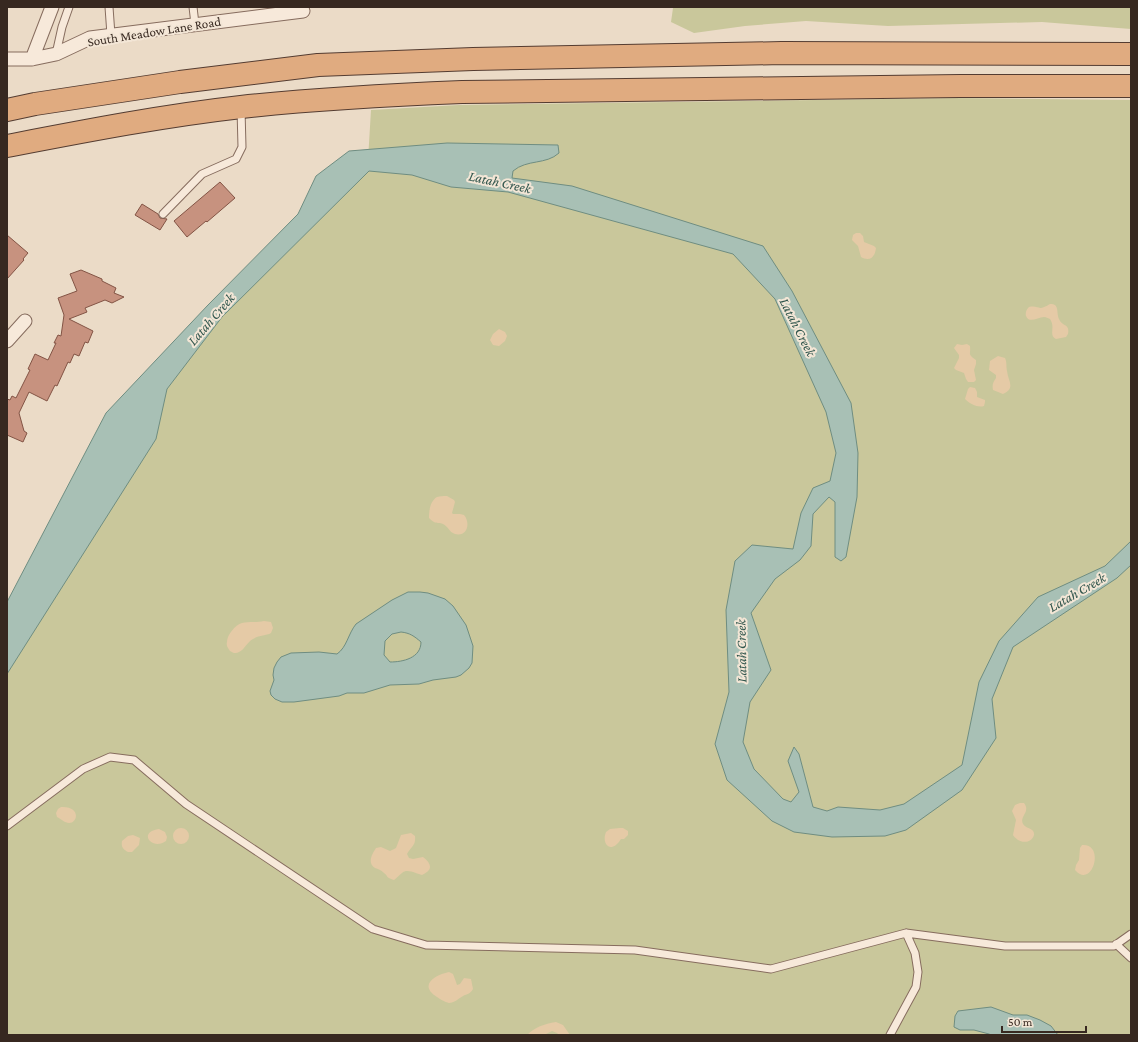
<svg xmlns="http://www.w3.org/2000/svg" width="1138" height="1042" font-family="'Crimson Pro',serif">
  <style>
    .green { fill: #c9c79b }
    .sand { fill: #e5caa6 }
    .water { fill: #a8c0b5; stroke: #6f8d81; fill-rule: evenodd }
    .building { fill: #c7927f; stroke: #835445 }
    .lines { fill: none; stroke-linecap: round; stroke-linejoin: round }
    .service-casing { stroke: #866c5e; stroke-width: 9 }
    .minor-casing { stroke: #866c5e; stroke-width: 15 }
    .trunk-casing { stroke: #543c31; stroke-width: 24 }
    .service { stroke: #f7e9da; stroke-width: 7 }
    .minor { stroke: #f7e9da; stroke-width: 13 }
    .trunk { stroke: #e0ab80; stroke-width: 22 }
    .labels { text-anchor: middle; stroke-width: 4; stroke-linejoin: round; paint-order: stroke }
    .street-label { font-size: 13px; fill: #372820; stroke: #f3e6d6 }
    .water-label { font-size: 14px; font-style: italic; fill: #31564d; stroke: #f3e6d6 }
  </style>
  <rect width="100%" height="100%" fill="#ebdbc7"/>
  <!-- green -->
  <path class="green" d="M682 7H1131V29L1042 22 888 26 806 21 745 26 694 33 671 22 673 8Z
    M956 98 1131 100V1035H7V636L159 381 368 160 371 110 459 105Z"/>
  <!-- sand -->
  <path class="sand" d="M856 233H860L863 236 864 242 874 246 876 248C875 257 870 262 861 257L858 246 852 240 853 235Z
    M1050 304C1060 304 1056 312 1059 319 1062 327 1070 323 1068 334L1066 337 1056 339C1048 335 1056 328 1050 319 1047 318 1047 317 1044 317 1038 317 1029 324 1026 316 1025 312 1027 309 1029 307 1040 305 1037 312 1050 304Z
    M499 329 505 332 507 336 505 341 499 346 493 345 490 340 493 334Z
    M957 344 962 345 967 344 970 346C971 355 967 354 976 360V364L974 370 976 380 974 382H968L966 379 964 373 956 370 954 368 959 358V355L954 348Z
    M998 356 1005 358C1007 362 1006 366 1007 371 1008 381 1016 388 1003 394L993 390C992 385 993 382 996 378V375L989 370 990 361Z
    M970 387 975 388 977 392V397L985 400V402L984 406C978 408 970 404 965 399L968 389Z
    M447 496 454 500 455 502 452 513 453 514H460L464 515C471 523 467 537 455 534 449 532 448 526 443 524 438 521 437 526 429 518 429 511 430 501 437 497 440 496 445 496 447 496Z
    M264 621 271 622 273 628 271 633C266 636 259 635 253 639 247 642 245 649 239 652 236 654 233 653 230 651 228 648 226 646 227 642 227 635 235 625 242 623 249 621 257 623 264 621Z
    M1020 803H1024C1031 812 1019 816 1023 824 1026 829 1035 828 1034 835 1031 845 1018 843 1013 835L1016 820 1012 811 1015 805Z
    M61 807C81 806 78 823 69 823 65 823 61 819 57 817L56 813 58 809Z
    M620 828H623L628 831V835L624 839H621C611 855 601 844 606 832L610 829Z
    M173 836a8 8 0 1 1 16 0a8 8 0 1 1-16 0Z
    M159 829 165 832 167 837 166 841C152 851 137 832 159 829Z
    M411 833 415 836C416 846 411 846 407 854L409 858 413 859 423 857C432 864 433 870 422 875 417 874 407 868 402 873 399 875 397 878 394 880 385 877 389 877 384 873 381 870 378 869 375 868 367 863 372 854 376 848L381 847 390 851 396 848 401 835Z
    M133 835 140 838 139 845 132 852H128C123 849 121 847 122 841L128 836Z
    M1082 845C1106 843 1092 890 1075 870L1076 865 1079 860 1080 848Z
    M449 972 453 974 456 982 457 985 460 984 464 978 471 979 473 989C470 994 467 994 463 996 458 999 454 1003 449 1003 445 1002 440 999 437 997 418 985 435 975 449 972Z
    M556 1022 563 1025 570 1035H559L557 1033 552 1031 544 1035H527C535 1027 544 1024 556 1022Z"/>
  <!-- water -->
  <path class="water" d="M447 143 558 145 559 153C546 165 527 159 513 171L512 178 572 186 763 246 792 291 851 403 858 453 857 497 846 557 841 561 835 557V502L829 497 813 514 811 546 800 560 775 579 751 613 771 670 750 702 743 742 754 769 783 799 791 802 799 792 788 761 794 747 799 754 813 807 827 811 838 807 880 810 904 804 962 765 979 682 999 641 1038 597 1105 566 1131 541V565L1117 578 1013 647 992 699 996 738 962 790 906 830 885 836 832 837 794 832 772 821 727 780 715 744 729 692 726 610 735 561 752 545 793 549 801 513 813 488 830 481 836 453 826 412 775 299 733 254 508 192 451 187 412 175 369 171 222 317 167 389 156 439 7 674V602L106 413 208 305 298 214 316 176 349 151Z
    M408 592H420L428 593 445 599 453 606 466 625 473 646 472 663 469 668 461 675 456 677 433 680 419 684 390 685 364 693H347L339 696 294 702H282L275 699 271 695 270 691 274 680 273 675 274 668 277 662 281 657 291 653 319 652 337 654C347 647 348 634 356 624L392 600ZM401 632C410 633 414 636 421 642 421 658 403 662 390 662L384 655 385 641 392 634Z
    M991 1007 1013 1015H1027L1040 1020 1051 1026 1058 1035H991L989 1034 974 1030H960L954 1027 955 1016 958 1011Z"/>
  <!-- building -->
  <path class="building" d="M220 182 235 198 207 222 206 221 187 237 174 221Z
    M142 204 158 214 160 218 167 219 160 230 135 215Z
    M7 235 28 253 23 259 24 260 7 279Z
    M81 270 102 279V281L116 288 114 293 124 297 112 303 105 300 85 308 87 312 69 319 93 331 88 343 85 342 79 356 74 354 70 363 68 362 57 386 55 385 47 401 29 392 19 413 24 431 27 433 23 442 7 435V399L10 400 12 396 16 398 30 370 28 369 35 354 48 360 56 343H54L58 335 61 336 64 315 58 298 77 291 70 274Z"/>
  <g class="lines">
    <!-- service casing -->
    <g class="service-casing">
      <path id="service" d="M109 7 111 35
        M193 7 195 24
        M56 54 62 27 69 7
        M163 214 202 174 236 159 242 147 241 109
        M7 826 83 769 110 757 134 760 186 804 373 929 426 945 635 950 771 969 906 933 1005 946H1114L1131 934
        M1116 944 1131 958
        M890 1035 916 987 918 972 915 953 906 933"/>
    </g>
    <!-- minor casing -->
    <g class="minor-casing">
      <path id="minor" d="M7 59H32L56 54 90 38 303 11
        M32 59 52 7
        M7 341 25 321"/>
    </g>
    <!-- trunk casing -->
    <g class="trunk-casing">
      <path id="trunk" d="M7 110 35 104 180 82 318 65 473 59 782 53 1131 54
        M7 146C85 131 162 116 241 107 314 99 388 95 462 92L960 86H1131"/>
    </g>
    <!-- service -->
    <use href="#service" class="service"/>
    <!-- minor -->
    <use href="#minor" class="minor"/>
    <!-- trunk -->
    <use href="#trunk" class="trunk"/>
  </g>
  <g class="labels">
    <!-- street labels -->
    <g class="street-label">
      <text transform="translate(154 31) rotate(-9)" y="5">South Meadow Lane Road</text>
    </g>
    <!-- water labels -->
    <g class="water-label">
      <text transform="translate(500 182) rotate(12)" y="5">Latah Creek</text>
      <text transform="translate(211 319) rotate(-49)" y="5">Latah Creek</text>
      <text transform="translate(798 327) rotate(63)" y="5">Latah Creek</text>
      <text transform="translate(1077 592) rotate(-30)" y="5">Latah Creek</text>
      <text transform="translate(741 651) rotate(-91)" y="5">Latah Creek</text>
    </g>
  </g>
  <!-- border -->
  <rect width="1138" height="1042" fill="none" stroke="#372820" stroke-width="16"/>
  <!-- scale -->
  <path d="M1002 1026v6h84v-6" fill="none" stroke="#372820" stroke-width="2"/>
  <text x="1008" y="1026" font-size="12" fill="#372820" stroke="#f3e6d6" stroke-width="3" paint-order="stroke">50 m</text>
</svg>
